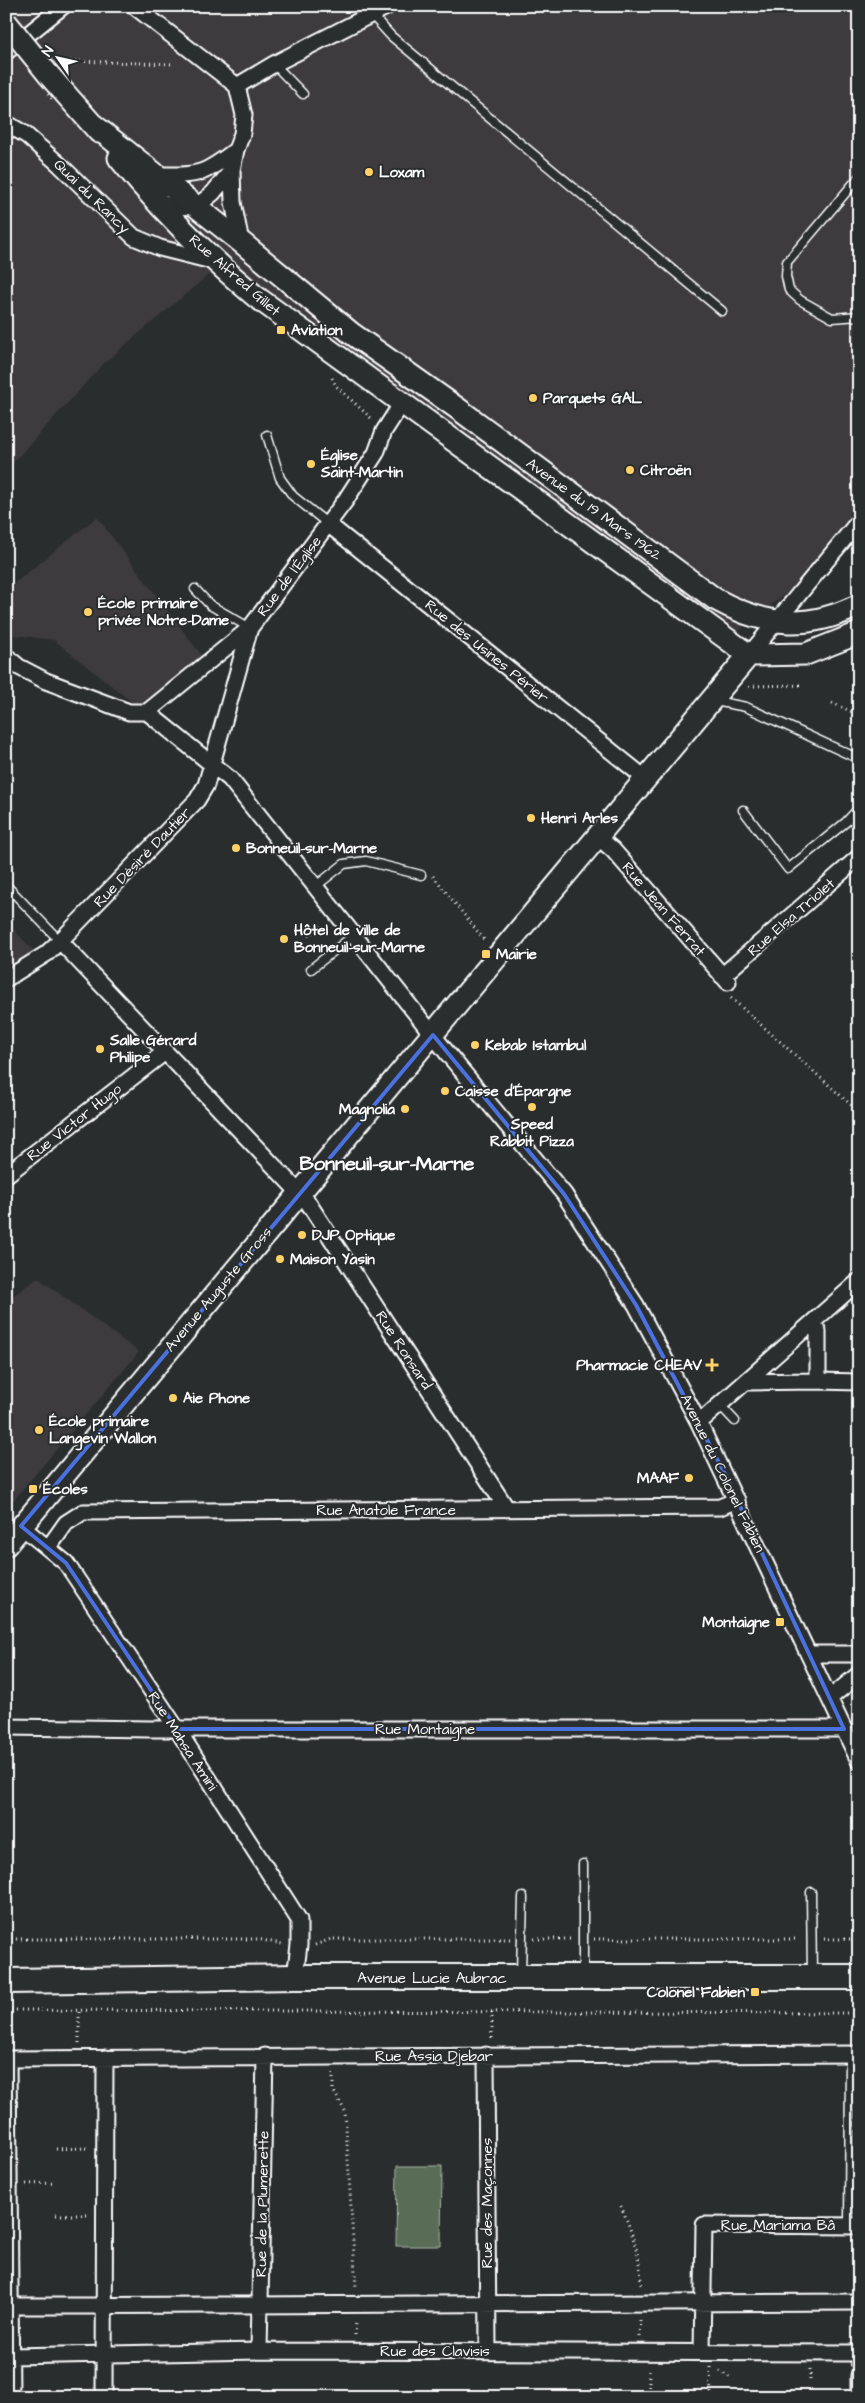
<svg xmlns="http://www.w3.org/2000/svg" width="865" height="2403" font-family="'Architects Daughter',sans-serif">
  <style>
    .built { fill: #3e3b3c }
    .pitch { fill: #596c56; stroke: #acb6aa }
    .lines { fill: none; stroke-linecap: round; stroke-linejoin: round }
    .lane-casing { stroke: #fff; stroke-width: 11 }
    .street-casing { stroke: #fff; stroke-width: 19 }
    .secondary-casing { stroke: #fff; stroke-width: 25 }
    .primary-casing { stroke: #fff; stroke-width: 28 }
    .path { stroke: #fff; stroke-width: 3; stroke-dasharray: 1 4; stroke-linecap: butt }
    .lane { stroke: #2a2d2e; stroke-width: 8 }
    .street { stroke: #2a2d2e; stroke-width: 15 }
    .secondary { stroke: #2a2d2e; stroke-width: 21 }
    .primary { stroke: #2a2d2e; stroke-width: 24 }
    .secondary-bridge-casing { stroke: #fff; stroke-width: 25; stroke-linecap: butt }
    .path-bridge { stroke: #fff; stroke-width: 3; stroke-dasharray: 1 4; stroke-linecap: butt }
    .secondary-bridge { stroke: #2a2d2e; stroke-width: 21 }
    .marked { fill: none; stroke: #4a71e0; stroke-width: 4; stroke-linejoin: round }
    .poi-dot { fill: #ffd166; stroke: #2a2d2e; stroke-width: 2 }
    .labels { text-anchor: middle; stroke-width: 4; stroke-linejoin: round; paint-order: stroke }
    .poi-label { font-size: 15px; font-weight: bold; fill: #fff; stroke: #2a2d2e; text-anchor: start }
    .street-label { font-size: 15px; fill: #fff; stroke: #2a2d2e }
    .district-label { font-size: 20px; font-weight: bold; fill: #fff; stroke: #2a2d2e }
  </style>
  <rect width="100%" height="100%" fill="#2a2d2e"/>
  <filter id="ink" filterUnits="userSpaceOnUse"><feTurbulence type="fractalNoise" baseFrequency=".02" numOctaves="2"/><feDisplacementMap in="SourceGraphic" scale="10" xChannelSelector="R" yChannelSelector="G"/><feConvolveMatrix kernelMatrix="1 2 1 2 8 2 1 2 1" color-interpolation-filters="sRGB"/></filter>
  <g filter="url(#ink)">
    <!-- built -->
    <path class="built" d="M6 6H859V509L794 587 737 632 213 271 105 362 6 470Z
      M97 517 202 656 138 707 54 640 6 634V590Z
      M6 922 33 950 6 972Z
      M38 1278 139 1352 6 1509V1301Z"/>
    <!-- pitch -->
    <path class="pitch" d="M397 2166H442L441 2246H396Z"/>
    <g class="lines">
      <!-- lane casing -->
      <g class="lane-casing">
        <path id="lane" d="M372 15 391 36 722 311
          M274 64 303 94
          M859 177 787 262 786 276 789 290 800 300 832 318 859 316
          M267 435 280 478 293 496 328 524
          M195 589 210 605 250 628
          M715 701 746 707 859 759
          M743 810 788 869 846 822 859 808
          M6 885 60 941
          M316 886 344 864 366 861 421 875
          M311 969 354 935
          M720 1405 735 1421
          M583 1864V1974
          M811 1892 812 1975
          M521 1973 523 1897
          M849 2226 850 2054"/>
      </g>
      <!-- street casing -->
      <g class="street-casing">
        <path id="street" d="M134 6 237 86
          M6 52 63 6
          M237 86 274 64 388 6
          M6 123 26 135 60 165 134 237 160 248 212 261
          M232 170 233 202 241 242
          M155 175C198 175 201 177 236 150
          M156 202 171 206 196 207 213 193 232 170 236 150 242 134 244 115 237 86
          M328 524 646 779
          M749 655 859 521
          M6 656 19 667 46 681 129 712H147L230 779 448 1054 564 1194 636 1305 699 1423 859 1761
          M147 712 250 628
          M598 837 613 850 728 982
          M60 941 307 1201 507 1509
          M722 976 859 857
          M6 979 46 954 60 941 197 800 206 785 250 628 345 501 376 453 384 431 402 403
          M6 1175 165 1052
          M818 1381 859 1382
          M747 1382 818 1381V1331L812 1323
          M699 1423 859 1281
          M21 1526 66 1563 177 1729 299 1920V1945L295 1977
          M49 1547 66 1523 83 1512 720 1507 737 1500
          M809 1654H859
          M830 1698 859 1674
          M6 1727 150 1729H844
          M486 2055 488 2351
          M11 2306 859 2302
          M259 2351 265 2056
          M702 2352 704 2225 859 2226
          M11 2356 259 2351 859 2353V2362
          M11 2397 8 2059 859 2054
          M104 2397 105 2058
          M859 2397V2375"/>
      </g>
      <!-- secondary casing -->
      <g class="secondary-casing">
        <path id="secondary" d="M48 74 99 132
          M91 123 241 242 351 333 457 408 715 599C764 626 806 631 859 605
          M119 158C160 209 205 254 255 296L749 655
          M6 1545C252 1247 503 953 749 655L806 654 859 633"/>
      </g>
      <!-- primary casing -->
      <g class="primary-casing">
        <path id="primary" d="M6 1981 295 1977H859"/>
      </g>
      <!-- path -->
      <path class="path" d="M70 61 175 64
        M332 378 336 386 372 419
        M749 686 803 685
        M832 703 859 715
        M433 876 486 942
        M308 936 323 924
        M731 998 859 1112
        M6 1939H257L282 1944
        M534 1939H571
        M594 1939H798
        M824 1939H859
        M315 1945 331 1939H511
        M6 2010 859 2013
        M492 2012V2040
        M79 2043V2011
        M333 2073V2090L345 2111 356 2288
        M56 2149 88 2148
        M26 2184 56 2183
        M621 2206C632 2232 641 2257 641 2286
        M56 2215H88
        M355 2335 356 2322
        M639 2336 640 2320
        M710 2367 711 2397
        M720 2371 732 2379
        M810 2380V2368
        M649 2397V2367"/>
      <!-- lane -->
      <use href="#lane" class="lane"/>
      <!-- street -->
      <use href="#street" class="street"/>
      <!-- secondary -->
      <use href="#secondary" class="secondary"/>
      <!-- primary -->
      <use href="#primary" class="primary"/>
      <!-- secondary-bridge casing -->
      <g class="secondary-bridge-casing">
        <path id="secondary-bridge" d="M6 22 48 74"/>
      </g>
      <!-- path-bridge -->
      <path class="path-bridge" d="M48 94 52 99"/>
      <!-- secondary-bridge -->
      <use href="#secondary-bridge" class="secondary-bridge"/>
    </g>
  </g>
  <!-- marked area -->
  <path class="marked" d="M433 1035 564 1194 636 1305 726 1476 844 1729H177L66 1563 21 1526Z"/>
  <!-- markers -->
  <g class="poi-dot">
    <circle cx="369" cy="172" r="5"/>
    <rect x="276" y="325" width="10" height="10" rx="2.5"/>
    <circle cx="533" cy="398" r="5"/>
    <circle cx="311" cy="464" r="5"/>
    <circle cx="630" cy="470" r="5"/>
    <circle cx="88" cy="612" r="5"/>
    <circle cx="531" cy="818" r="5"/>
    <circle cx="236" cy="848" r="5"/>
    <circle cx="284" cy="939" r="5"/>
    <rect x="481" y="949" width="10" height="10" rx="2.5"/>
    <circle cx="475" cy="1045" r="5"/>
    <circle cx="100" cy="1049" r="5"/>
    <circle cx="445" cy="1091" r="5"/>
    <circle cx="532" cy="1107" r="5"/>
    <circle cx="405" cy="1109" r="5"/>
    <circle cx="302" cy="1235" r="5"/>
    <circle cx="280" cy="1259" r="5"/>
    <path d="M709.5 1357.5h5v5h5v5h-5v5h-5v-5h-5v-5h5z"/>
    <circle cx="173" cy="1398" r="5"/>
    <circle cx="39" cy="1430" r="5"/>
    <circle cx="689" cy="1478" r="5"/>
    <rect x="28" y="1484" width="10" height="10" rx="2.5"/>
    <rect x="775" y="1617" width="10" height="10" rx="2.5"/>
    <rect x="750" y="1987" width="10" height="10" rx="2.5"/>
  </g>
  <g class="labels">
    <!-- poi labels -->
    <g class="poi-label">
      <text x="379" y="177">Loxam</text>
      <text x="291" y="335">Aviation</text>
      <text x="543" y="403">Parquets GAL</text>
      <text x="321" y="460">Église<tspan x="321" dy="17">Saint-Martin</tspan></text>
      <text x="640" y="475">Citroën</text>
      <text x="98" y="608">École primaire<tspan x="98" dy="17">privée Notre-Dame</tspan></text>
      <text x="541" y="823">Henri Arles</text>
      <text x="246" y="853">Bonneuil-sur-Marne</text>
      <text x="294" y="935">Hôtel de ville de<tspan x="294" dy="17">Bonneuil-sur-Marne</tspan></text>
      <text x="496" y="959">Mairie</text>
      <text x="110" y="1045">Salle Gérard<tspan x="110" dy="17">Philipe</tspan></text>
      <text x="485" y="1050">Kebab Istambul</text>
      <text x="455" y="1096">Caisse d'Épargne</text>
      <text x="395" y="1114" text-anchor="end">Magnolia</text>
      <text x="532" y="1129" text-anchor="middle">Speed<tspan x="532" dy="17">Rabbit Pizza</tspan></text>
      <text x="312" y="1240">DJP Optique</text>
      <text x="290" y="1264">Maison Yasin</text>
      <text x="702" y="1370" text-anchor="end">Pharmacie CHEAV</text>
      <text x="183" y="1403">Aie Phone</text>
      <text x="49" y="1426">École primaire<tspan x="49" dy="17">Langevin Wallon</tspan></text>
      <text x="679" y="1483" text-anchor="end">MAAF</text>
      <text x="43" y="1494">Écoles</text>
      <text x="770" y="1627" text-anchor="end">Montaigne</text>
      <text x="745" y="1997" text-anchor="end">Colonel Fabien</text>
    </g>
    <!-- street labels -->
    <g class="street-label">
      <text transform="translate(92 196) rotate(44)" y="5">Quai du Rancy</text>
      <text transform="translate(235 275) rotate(41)" y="5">Rue Alfred Gillet</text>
      <text transform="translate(594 509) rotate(36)" y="5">Avenue du 19 Mars 1962</text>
      <text transform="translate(289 576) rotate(-53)" y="5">Rue de l'Église</text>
      <text transform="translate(487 651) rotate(39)" y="5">Rue des Usines Périer</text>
      <text transform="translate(142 857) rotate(-46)" y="5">Rue Désiré Dautier</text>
      <text transform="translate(664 909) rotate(49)" y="5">Rue Jean Ferrat</text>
      <text transform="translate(791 917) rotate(-41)" y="5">Rue Elsa Triolet</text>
      <text transform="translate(74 1122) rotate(-38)" y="5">Rue Victor Hugo</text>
      <text transform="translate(218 1289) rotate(-50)" y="5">Avenue Auguste Gross</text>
      <text transform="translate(404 1350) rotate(57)" y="5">Rue Ronsard</text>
      <text transform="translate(723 1473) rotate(64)" y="5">Avenue du Colonel Fabien</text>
      <text x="386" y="1515">Rue Anatole France</text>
      <text x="425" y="1734">Rue Montaigne</text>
      <text transform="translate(183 1741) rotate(57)" y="5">Rue Mahsa Amini</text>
      <text x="432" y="1983">Avenue Lucie Aubrac</text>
      <text x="434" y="2061">Rue Assia Djebar</text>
      <text transform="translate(487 2203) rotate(-90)" y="5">Rue des Maçonnes</text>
      <text transform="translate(262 2204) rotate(-89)" y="5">Rue de la Plumerette</text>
      <text x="778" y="2230">Rue Mariama Bâ</text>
      <text x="435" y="2356">Rue des Clavisis</text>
    </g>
    <!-- district labels -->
    <g class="district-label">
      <text x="387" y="1170">Bonneuil-sur-Marne</text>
    </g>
  </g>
  <!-- margin -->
  <rect width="865" height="2403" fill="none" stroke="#2a2d2e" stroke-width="25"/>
  <rect x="12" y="12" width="840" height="2378" fill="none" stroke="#fff" stroke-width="2" filter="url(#ink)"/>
  <!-- north arrow -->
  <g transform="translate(58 58) rotate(304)" stroke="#2a2d2e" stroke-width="4" paint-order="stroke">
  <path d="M0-4L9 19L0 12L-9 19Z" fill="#ffffff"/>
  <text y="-8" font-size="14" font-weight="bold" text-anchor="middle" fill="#ffffff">N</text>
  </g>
</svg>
